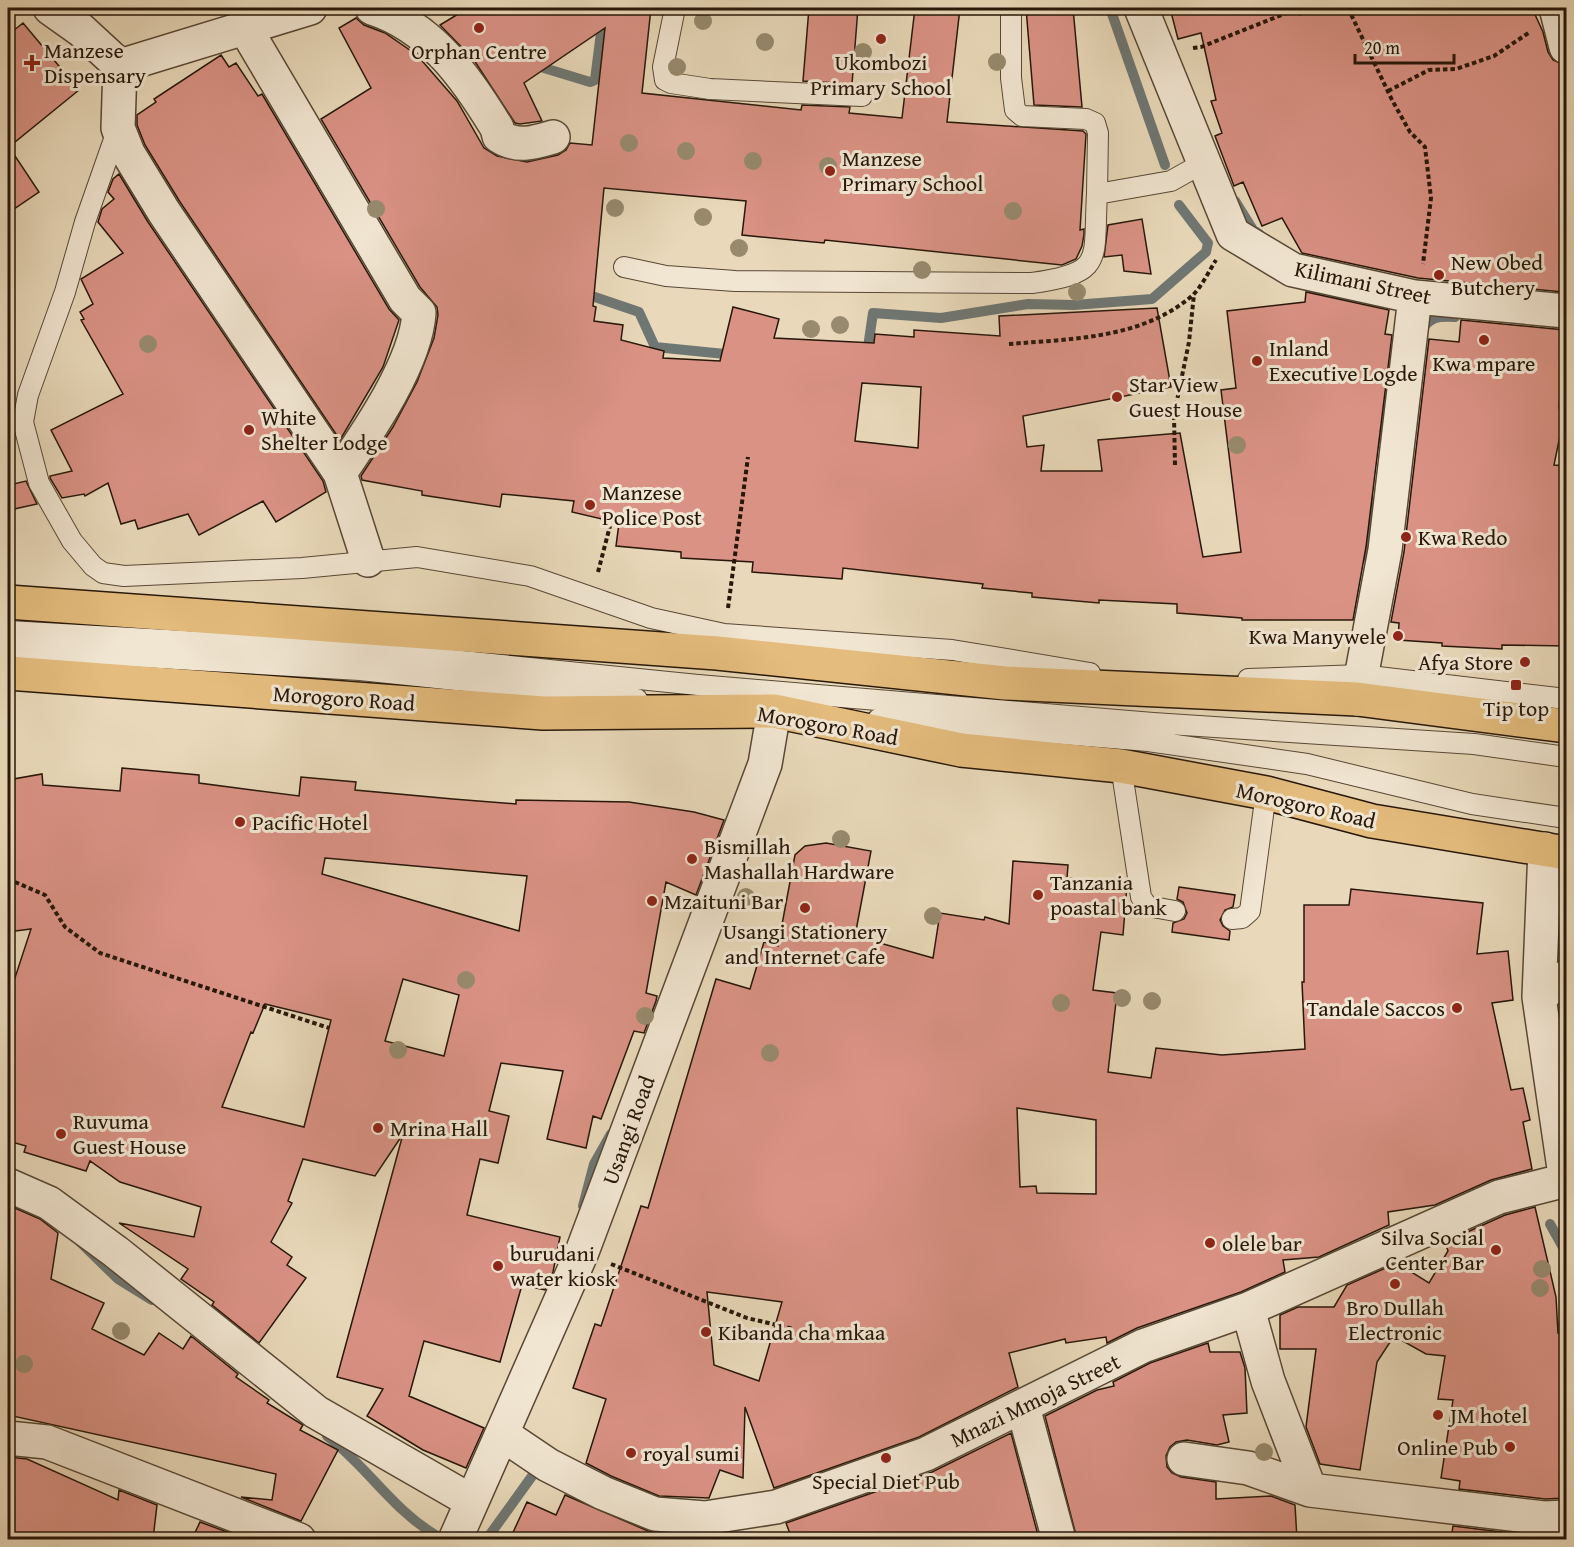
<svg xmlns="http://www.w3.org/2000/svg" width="1574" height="1547" font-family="'Gentium Book Plus',serif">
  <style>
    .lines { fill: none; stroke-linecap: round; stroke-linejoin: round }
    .stream { stroke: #6f7774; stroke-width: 10 }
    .building { fill: #da9285; stroke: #271709; stroke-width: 1.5; fill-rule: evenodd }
    .lane-casing { stroke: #584835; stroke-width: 22 }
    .street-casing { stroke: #584835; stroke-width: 36 }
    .highway-casing { stroke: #271709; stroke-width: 36 }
    .path { stroke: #271709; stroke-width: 4; stroke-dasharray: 4.5 3; stroke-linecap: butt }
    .lane { stroke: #f1e6d2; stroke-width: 20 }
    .street { stroke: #f1e6d2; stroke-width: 33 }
    .highway { stroke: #e4bc7d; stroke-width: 33 }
    .tree { fill: #978a6e }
    .poi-dot { fill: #8f2418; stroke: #f1e6d2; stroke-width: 2 }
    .labels { text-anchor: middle; stroke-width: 6; stroke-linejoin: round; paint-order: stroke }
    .poi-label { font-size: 22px; fill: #271709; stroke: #f1e6d2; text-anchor: start }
    .street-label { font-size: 22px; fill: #271709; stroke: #f1e6d2 }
  </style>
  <rect width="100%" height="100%" fill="#e9d9ba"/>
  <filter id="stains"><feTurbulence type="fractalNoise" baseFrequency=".00333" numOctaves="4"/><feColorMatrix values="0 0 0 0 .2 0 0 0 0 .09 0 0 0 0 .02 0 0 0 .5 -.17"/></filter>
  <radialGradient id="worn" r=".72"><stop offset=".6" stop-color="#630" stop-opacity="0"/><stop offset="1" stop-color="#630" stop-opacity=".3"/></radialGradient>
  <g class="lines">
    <!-- stream -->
    <path class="stream" d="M1110 8 1165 165
      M537 58 544 68 590 82 595 80 603 17 612 8
      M1235 201 1253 230 1259 234
      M583 293 639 312 655 347 735 355
      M1312 293 1377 305
      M1421 331C1430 317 1438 316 1455 317
      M867 354 873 313 941 318 1028 304 1074 305 1152 299 1206 252 1208 243 1179 205
      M1376 440 1384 420 1388 365 1393 348
      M1369 560 1370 501
      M583 1206 594 1164 611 1134
      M1550 1224 1564 1249 1566 1262
      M80 1242 118 1279 152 1300
      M1566 1320 1559 1329 1566 1359
      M327 1436C367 1466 394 1512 439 1537L438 1540
      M486 1540 535 1472 545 1475"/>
  </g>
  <!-- building -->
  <path class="building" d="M468 8H651L642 93 801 110 802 105 850 107 849 113 902 118 915 8H960L947 122 1083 131 1086 134 1080 230 1084 229V234L1082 246 1076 259 1062 265 825 240 824 243 742 235 746 201 604 188 593 306 596 307 594 321 623 325 621 340 664 351 663 358 720 361 733 307 779 319 774 338 874 343 875 334 914 337V330L1000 336 999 316 1157 308 1171 387 1023 416 1027 447 1044 445 1041 471H1102L1098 440 1180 433 1203 557 1241 552 1221 390 1236 388 1227 311 1305 302 1306 292 1389 310 1385 334 1392 335 1366 547 1353 620H1242V618L1177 613V604L1099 600V603L1032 597V593L982 588 983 584 843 568 842 579 752 572 753 562 681 558V552L616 546 619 523 572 512 574 501 502 494 500 507 422 495V491L362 480 361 476 393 427 417 382 434 338 438 315 437 307 420 287 321 119 371 88 339 28 356 18 364 25 385 33 417 55 457 101 484 148 497 156 527 162 558 155 566 150 570 143 592 145 605 28 524 83 542 121 520 124 515 123 474 60 440 25ZM862 383 921 387 918 448 855 441Z
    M809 8H858L852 84 803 81Z
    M1026 8H1073L1082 107 1034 105Z
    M1188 8H1297L1300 15 1319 8H1532L1543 32 1548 52 1553 60 1565 65 1566 72V276L1563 277V292L1418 278 1302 253 1282 218 1262 226 1243 182 1234 186 1215 136 1222 133 1211 101 1216 100 1201 33 1178 39 1171 12Z
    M23 23 79 90 9 147 39 192 8 213V35Z
    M221 55 229 67 236 63 258 96 262 94 389 309 399 320 383 367 340 440 180 202 145 145 137 125V115L156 102 154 99Z
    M119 174 148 222 323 481 326 492 276 522 263 501 199 535 188 514 138 529 135 520 121 524 108 483 85 496 84 494 62 498 50 478V476L72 471 51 430 123 394 81 320 84 319 80 312 93 304 81 279 123 253 98 222 102 209 114 199 108 192 113 179Z
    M1142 219 1151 274 1124 271 1122 255 1104 257 1108 225Z
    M1461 320 1565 330 1559 408 1565 411 1554 465 1566 466 1561 498H1566V646L1502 645V649L1442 646V643L1398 640 1399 623 1391 622 1404 552 1429 339 1459 342Z
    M26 481 37 504 14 509 9 485Z
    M122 768 199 775V783L299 796 301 777 356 782 355 790 453 799 516 804V800L629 802 694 812 724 820 696 895 666 882 646 993 657 996 656 1001 644 1033 634 1031 601 1119 593 1116 586 1148 547 1139 563 1071 501 1063 489 1111 509 1116 498 1163 480 1159 467 1215 560 1237 553 1272 545 1290 522 1285 500 1362 424 1341 409 1396 484 1428 466 1468 423 1450 367 1416 383 1389 337 1377 403 1134 375 1176 303 1159 288 1201 292 1203 271 1242 292 1257 287 1265 306 1278 259 1343 212 1305 214 1302 181 1279 188 1269 119 1223 194 1237 201 1207 120 1182 90 1161 86 1171 24 1152 26 1146 8 1141V999L31 929 8 932V780L42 774 43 785 120 791ZM325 858 527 876 519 931 322 874ZM403 979 459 995 444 1056 385 1041ZM265 1004 331 1020 304 1127 222 1107 251 1032 253 1033Z
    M826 843 871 851 855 936 933 958 940 913 984 920 985 917 1009 924 1013 861 1068 865 1067 878 1127 885 1123 935 1101 932 1093 990 1117 993 1108 1072 1151 1078 1156 1048 1222 1055 1305 1049 1302 982H1304V905H1349L1351 889 1483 903 1477 954 1508 951 1513 1000 1492 1003 1511 1090 1523 1088 1530 1120 1523 1122 1532 1169 1491 1180 1435 1205 1388 1212 1389 1225 1319 1257 1283 1260 1285 1272 1241 1292 1137 1328 1107 1343 1106 1337 1066 1343 1065 1339 1009 1353 1018 1387 919 1437 774 1488 745 1407 743 1478 720 1470 709 1498 659 1496 611 1476 586 1463 606 1399 573 1388 595 1324 601 1326 641 1206 648 1208 716 979 750 989 764 942 778 946 795 855 805 846ZM1017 1108 1096 1120V1194L1037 1193 1036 1186 1020 1187ZM707 1292 782 1302 759 1381 714 1365Z
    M1179 887 1235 895 1233 907 1225 910 1220 920 1223 926 1230 931 1229 940 1172 932 1173 923 1184 919 1187 913 1183 902 1177 899Z
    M8 1205 40 1219 58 1233 51 1279 104 1303 92 1329 144 1355 159 1333 183 1349 191 1336 238 1374 236 1377 269 1400 267 1403 303 1425 300 1430 338 1450 301 1521 241 1497 272 1500 276 1474 8 1415Z
    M1535 1207 1556 1297 1558 1333H1566V1498L1545 1499 1459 1489 1460 1481 1441 1478 1453 1400 1438 1399 1445 1356 1426 1354 1394 1336 1377 1362 1360 1470 1320 1464 1306 1427 1316 1349H1280V1315L1298 1307H1334L1347 1285 1397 1263 1429 1283 1448 1251 1445 1242 1505 1215Z
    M1208 1343 1210 1352H1240L1245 1368 1247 1413 1223 1415 1229 1442 1217 1445 1187 1440 1176 1442 1170 1447 1166 1456 1167 1467 1172 1473 1181 1477 1216 1482V1499L1271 1496 1295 1505 1297 1539H1077L1045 1416 1097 1390 1114 1386 1113 1382 1150 1363Z
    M1011 1433 1039 1539H792L786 1523 932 1472Z
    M8 1457 27 1459 118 1500 119 1490 157 1505 153 1539H8Z
    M565 1495 648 1531 694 1536 693 1539H510L527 1502 556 1515Z
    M200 1522 246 1539H192Z
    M1453 1526 1542 1537 1566 1536V1539H1451Z"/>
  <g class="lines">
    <!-- lane casing -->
    <g class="lane-casing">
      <path id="lane" d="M675 8 663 67 665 80 671 83 710 89 862 96
        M1011 8V78L1015 110 1022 116 1086 119 1095 123 1098 133 1097 194 1171 181 1203 163
        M118 128 85 222 65 292 28 395 23 422 39 483 72 541 93 566 103 573 124 576 302 568 417 557 530 576 651 618 724 634 952 650 1090 673
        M624 267 666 276 735 281 1032 283C1106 273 1093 260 1097 194
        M8 631 363 651 698 685 1153 723 1474 744 1566 757
        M8 649 360 670 637 699
        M1248 679 1361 675 1566 699
        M878 719 1148 741 1307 764 1472 804 1566 818
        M1121 766 1141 897 1147 906 1175 911
        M1232 919 1242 918 1250 911 1266 793"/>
    </g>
    <!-- street casing -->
    <g class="street-casing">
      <path id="street" d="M50 8 81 30 120 66
        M310 8 120 66 118 128 128 153 164 212 340 473 368 560
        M372 8C431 27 466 77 497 128L499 136C517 148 533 143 553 137
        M1141 8 1233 234 1293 270 1415 297 1566 311
        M1556 8 1566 47
        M245 28 405 299 419 313C416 363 368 432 340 473
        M1357 699 1385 550 1415 297
        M1545 849 1539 997 1566 1182
        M1539 997 1566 977
        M8 1185 49 1203 116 1252 316 1412 471 1501
        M1248 1309 1268 1381 1310 1490
        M1023 1407 1059 1540
        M502 1434 548 1465 603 1493 655 1514 705 1518 776 1507 926 1454 1143 1346 1248 1309 1499 1197 1566 1180
        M8 1438 47 1442 299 1540
        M1184 1459 1248 1468 1310 1490 1544 1518 1566 1517
        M455 1540 582 1252 765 764 774 711"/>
    </g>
    <!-- highway casing -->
    <g class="highway-casing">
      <path id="highway" d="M8 602 717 653 1005 683 1357 699 1566 726
        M8 673 543 713 774 711 961 750 1121 766 1266 793 1372 821 1566 853"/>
    </g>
    <!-- path -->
    <path class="path" d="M1348 8 1392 100 1410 132 1425 147 1431 198 1423 264
      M447 14 455 8
      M1193 48 1201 47 1299 8
      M1388 91 1429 70 1456 69 1494 56 1530 32
      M1009 344C1071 339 1143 339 1193 295 1202 286 1209 271 1216 260
      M1175 465 1174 415 1189 342 1194 294
      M598 572 610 526
      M728 608 748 457
      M8 879 45 895 65 927 100 953 329 1028
      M611 1264 747 1318 794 1329"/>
    <!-- lane -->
    <use href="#lane" class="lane"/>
    <!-- street -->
    <use href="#street" class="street"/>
    <!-- highway -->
    <use href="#highway" class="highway"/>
  </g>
  <!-- trees -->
  <g class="tree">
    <circle cx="703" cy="21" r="9"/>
    <circle cx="765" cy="42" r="9"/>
    <circle cx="863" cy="52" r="9"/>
    <circle cx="997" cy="62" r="9"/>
    <circle cx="677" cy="67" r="9"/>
    <circle cx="629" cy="143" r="9"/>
    <circle cx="686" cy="151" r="9"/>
    <circle cx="753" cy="161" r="9"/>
    <circle cx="828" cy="166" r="9"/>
    <circle cx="615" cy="208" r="9"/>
    <circle cx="376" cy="209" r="9"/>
    <circle cx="1013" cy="211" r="9"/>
    <circle cx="703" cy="217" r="9"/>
    <circle cx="739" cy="248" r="9"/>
    <circle cx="922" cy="270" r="9"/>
    <circle cx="1077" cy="292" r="9"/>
    <circle cx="840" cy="325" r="9"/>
    <circle cx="811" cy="329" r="9"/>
    <circle cx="148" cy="344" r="9"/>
    <circle cx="1237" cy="445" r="9"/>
    <circle cx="841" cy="839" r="9"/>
    <circle cx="746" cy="897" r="9"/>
    <circle cx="933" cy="916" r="9"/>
    <circle cx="466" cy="980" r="9"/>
    <circle cx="1122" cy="998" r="9"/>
    <circle cx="1152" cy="1001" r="9"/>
    <circle cx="1061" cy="1003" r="9"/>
    <circle cx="645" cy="1016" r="9"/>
    <circle cx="398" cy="1050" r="9"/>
    <circle cx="770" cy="1053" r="9"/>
    <circle cx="1542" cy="1269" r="9"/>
    <circle cx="1540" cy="1288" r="9"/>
    <circle cx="121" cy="1331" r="9"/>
    <circle cx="24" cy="1364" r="9"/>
    <circle cx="1264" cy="1452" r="9"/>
  </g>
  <!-- markers -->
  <g class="poi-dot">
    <circle cx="479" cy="28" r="6"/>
    <circle cx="881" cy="39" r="6"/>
    <path d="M29 54h6v6h6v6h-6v6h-6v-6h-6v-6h6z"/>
    <circle cx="830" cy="171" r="6"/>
    <circle cx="1439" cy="275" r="6"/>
    <circle cx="1484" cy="340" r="6"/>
    <circle cx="1257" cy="361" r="6"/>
    <circle cx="1117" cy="397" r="6"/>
    <circle cx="249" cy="430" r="6"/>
    <circle cx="590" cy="505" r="6"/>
    <circle cx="1406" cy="537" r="6"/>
    <circle cx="1398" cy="636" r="6"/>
    <circle cx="1525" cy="662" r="6"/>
    <rect x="1510" y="679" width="12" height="12" rx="3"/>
    <circle cx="240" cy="822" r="6"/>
    <circle cx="692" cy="859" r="6"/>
    <circle cx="1038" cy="895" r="6"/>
    <circle cx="652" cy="901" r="6"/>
    <circle cx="805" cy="908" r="6"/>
    <circle cx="1457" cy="1008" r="6"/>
    <circle cx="378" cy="1128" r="6"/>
    <circle cx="61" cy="1134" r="6"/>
    <circle cx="1210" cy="1243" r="6"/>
    <circle cx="1496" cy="1250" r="6"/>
    <circle cx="498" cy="1266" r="6"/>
    <circle cx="1395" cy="1284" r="6"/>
    <circle cx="706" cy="1332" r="6"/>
    <circle cx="1438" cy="1415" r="6"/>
    <circle cx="1510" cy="1447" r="6"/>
    <circle cx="631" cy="1453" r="6"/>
    <circle cx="886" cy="1458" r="6"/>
  </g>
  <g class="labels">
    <!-- poi labels -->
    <g class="poi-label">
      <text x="44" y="58">Manzese<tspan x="44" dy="25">Dispensary</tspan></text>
      <text x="479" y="59" text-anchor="middle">Orphan Centre</text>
      <text x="881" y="70" text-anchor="middle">Ukombozi<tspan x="881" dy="25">Primary School</tspan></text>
      <text x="842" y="166">Manzese<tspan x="842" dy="25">Primary School</tspan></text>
      <text x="1451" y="270">New Obed<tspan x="1451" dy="25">Butchery</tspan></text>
      <text x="1269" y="356">Inland<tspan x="1269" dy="25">Executive Logde</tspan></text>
      <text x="1484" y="371" text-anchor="middle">Kwa mpare</text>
      <text x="1129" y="392">Star View<tspan x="1129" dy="25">Guest House</tspan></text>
      <text x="261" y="425">White<tspan x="261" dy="25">Shelter Lodge</tspan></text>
      <text x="602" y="500">Manzese<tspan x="602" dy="25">Police Post</tspan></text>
      <text x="1418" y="545">Kwa Redo</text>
      <text x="1386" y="644" text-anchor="end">Kwa Manywele</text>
      <text x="1513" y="670" text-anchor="end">Afya Store</text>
      <text x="1516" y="716" text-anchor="middle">Tip top</text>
      <text x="252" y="830">Pacific Hotel</text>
      <text x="704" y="854">Bismillah<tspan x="704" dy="25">Mashallah Hardware</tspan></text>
      <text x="1050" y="890">Tanzania<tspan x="1050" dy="25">poastal bank</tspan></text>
      <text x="664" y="909">Mzaituni Bar</text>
      <text x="805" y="939" text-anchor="middle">Usangi Stationery<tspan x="805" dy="25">and Internet Cafe</tspan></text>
      <text x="1445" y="1016" text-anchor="end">Tandale Saccos</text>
      <text x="73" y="1129">Ruvuma<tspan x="73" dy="25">Guest House</tspan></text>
      <text x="390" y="1136">Mrina Hall</text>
      <text x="1484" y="1245" text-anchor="end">Silva Social<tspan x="1484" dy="25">Center Bar</tspan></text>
      <text x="1222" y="1251">olele bar</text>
      <text x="510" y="1261">burudani<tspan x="510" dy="25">water kiosk</tspan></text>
      <text x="1395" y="1315" text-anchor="middle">Bro Dullah<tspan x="1395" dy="25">Electronic</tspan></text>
      <text x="718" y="1340">Kibanda cha mkaa</text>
      <text x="1450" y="1423">JM hotel</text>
      <text x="1498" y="1455" text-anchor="end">Online Pub</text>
      <text x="643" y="1461">royal sumi</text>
      <text x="886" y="1489" text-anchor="middle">Special Diet Pub</text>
    </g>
    <!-- street labels -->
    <g class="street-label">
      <text transform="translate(1363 282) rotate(12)" y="8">Kilimani Street</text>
      <text transform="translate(344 698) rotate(4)" y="8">Morogoro Road</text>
      <text transform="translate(828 725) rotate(10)" y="8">Morogoro Road</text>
      <text transform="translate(1306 805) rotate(13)" y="8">Morogoro Road</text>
      <text transform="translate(628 1130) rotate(-70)" y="8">Usangi Road</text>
      <text transform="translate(1035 1400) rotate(-26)" y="8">Mnazi Mmoja Street</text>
    </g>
  </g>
  <!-- margin -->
  <rect width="1574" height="1547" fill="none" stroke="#e9d9ba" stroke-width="30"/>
  <rect x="9" y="9" width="1556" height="1529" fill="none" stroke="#271709" stroke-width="3"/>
  <rect x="15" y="15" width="1544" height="1517" fill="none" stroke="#271709" stroke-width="1.5"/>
  <!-- scale -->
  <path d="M1355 54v9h99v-9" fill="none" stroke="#271709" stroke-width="3"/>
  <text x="1364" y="54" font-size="18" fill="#271709" stroke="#f1e6d2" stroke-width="4.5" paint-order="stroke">20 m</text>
  <rect width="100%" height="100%" filter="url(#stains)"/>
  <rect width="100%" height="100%" fill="url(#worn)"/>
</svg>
